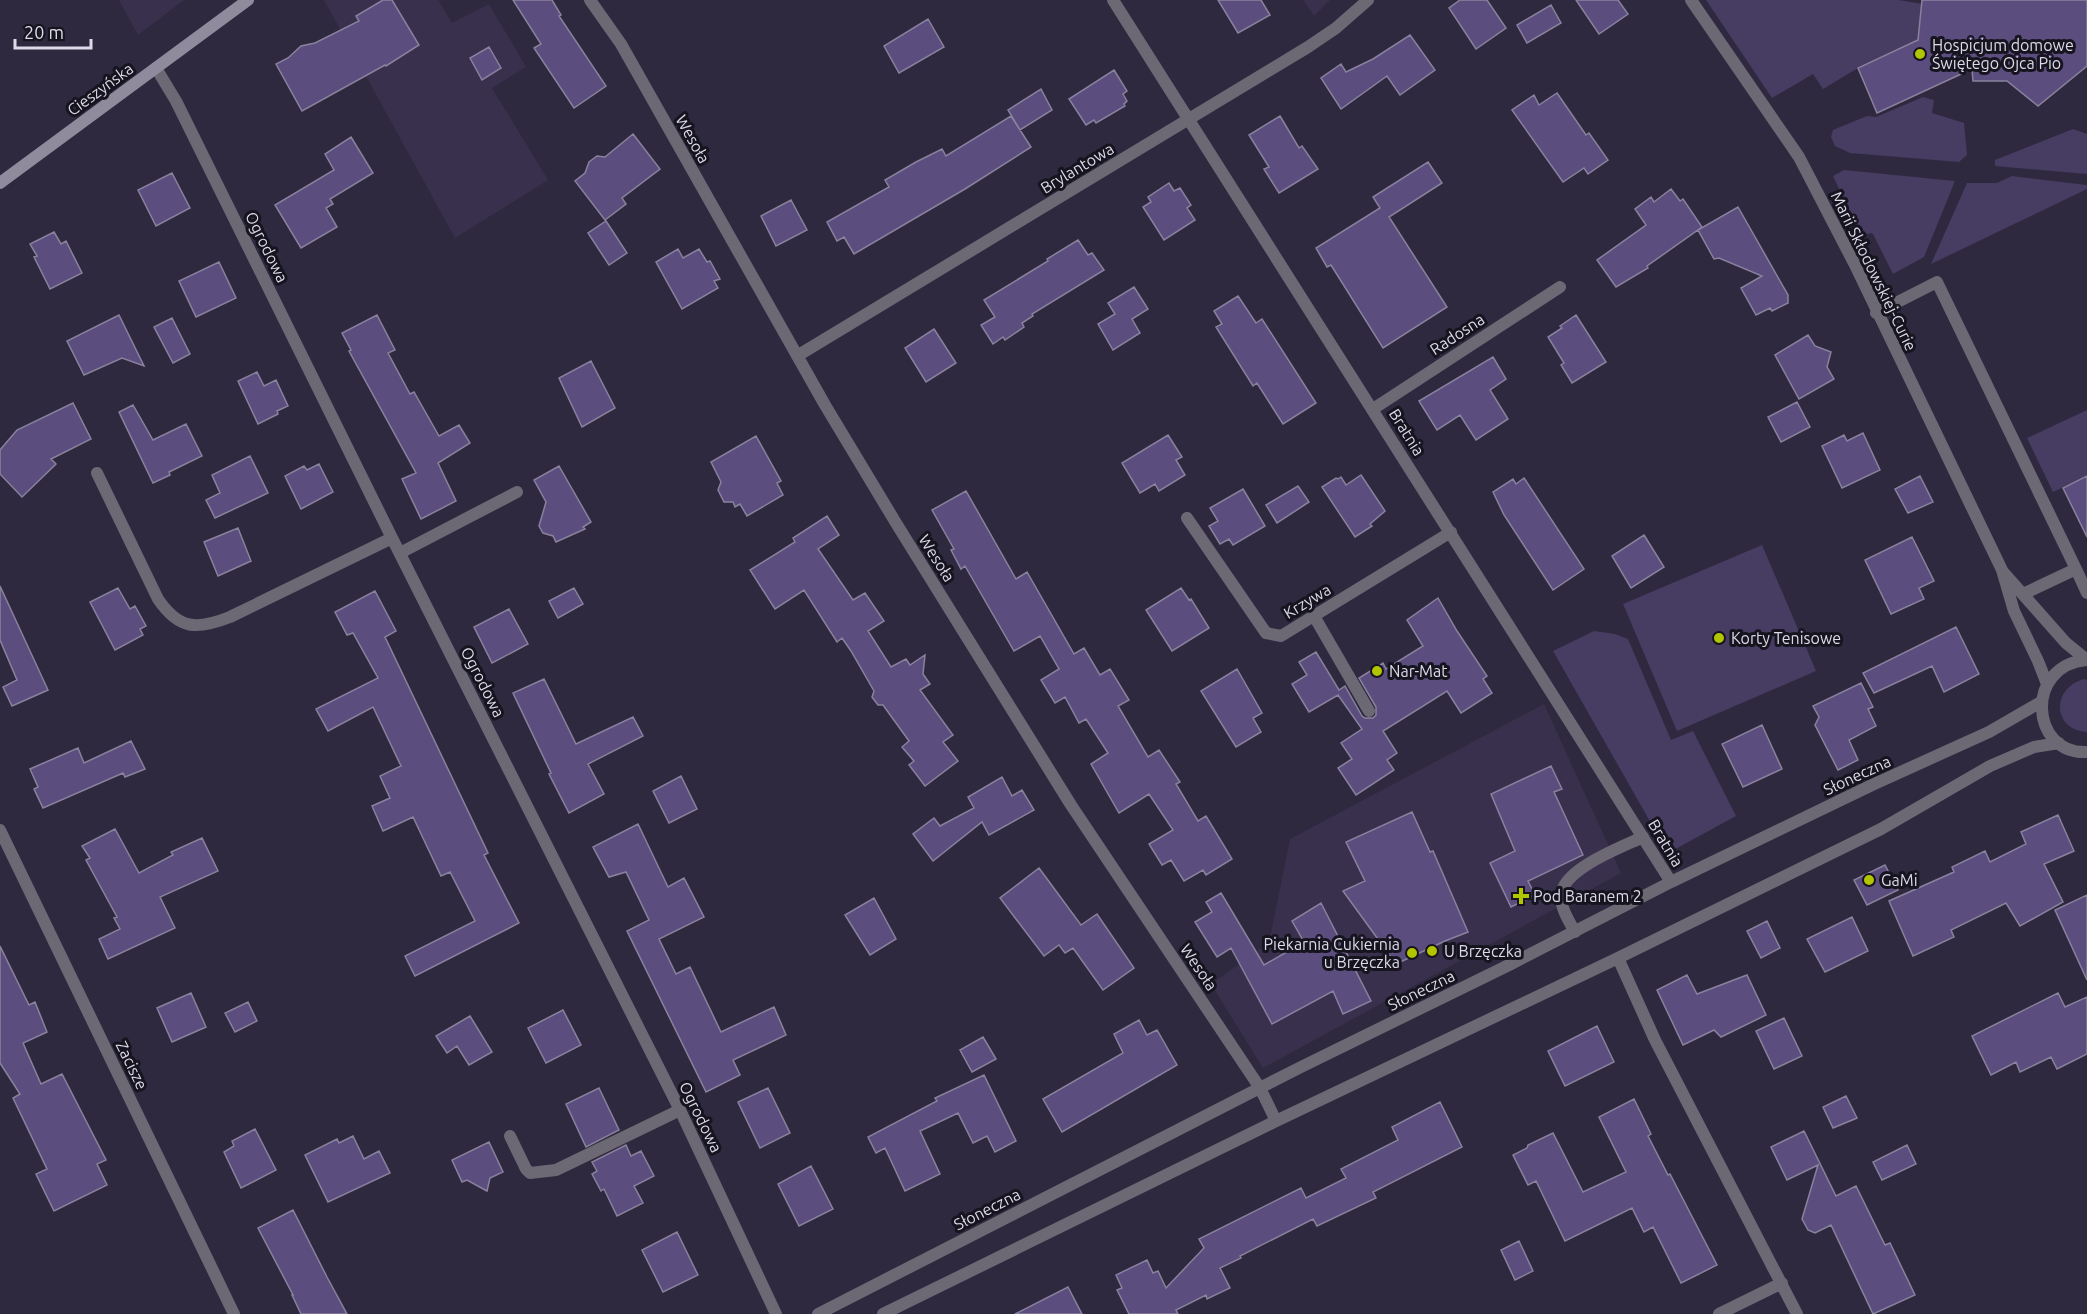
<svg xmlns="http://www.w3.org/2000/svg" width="2087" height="1314" font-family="Ubuntu,sans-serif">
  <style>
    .built { fill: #38304c }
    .green { fill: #473c61 }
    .building { fill: #5c4d7f; stroke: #89829d; stroke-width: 1.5 }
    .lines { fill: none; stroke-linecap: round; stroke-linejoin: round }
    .lane { stroke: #6c6975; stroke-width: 12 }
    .street { stroke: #6c6975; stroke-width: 12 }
    .secondary { stroke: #8f8b9d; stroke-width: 12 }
    .poi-dot { fill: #b1c500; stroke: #16141e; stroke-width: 2 }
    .labels { text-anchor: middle; stroke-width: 6; stroke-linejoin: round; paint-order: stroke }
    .poi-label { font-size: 16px; fill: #dddae9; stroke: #16141e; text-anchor: start }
    .street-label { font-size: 16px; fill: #dddae9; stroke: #16141e }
  </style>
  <rect width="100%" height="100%" fill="#2f293f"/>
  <!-- built -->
  <path class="built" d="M119 0H184L138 35Z
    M324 0H438L452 23 489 4 526 67 492 88 548 180 455 238Z
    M1303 0H1330L1314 16Z
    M1544 704 1621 873 1263 1068 1211 984 1269 943 1290 839Z"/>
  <!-- green -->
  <path class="green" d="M1706 0H1899L1922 4 1918 40 1858 68 1823 89 1813 74 1772 98Z
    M1923 97 1934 100 1932 113 1964 123 1967 155 1959 162 1850 153 1835 146 1831 137 1833 130 1867 116 1876 117Z
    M2073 129 2087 134V174L1995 166V160Z
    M1844 170 1955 181 1924 257 1893 274 1873 234 1871 233 1861 236 1833 176Z
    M2012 176 2087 185V189L1931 264 1967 183H1997Z
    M2087 410V476L2053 492 2027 438Z
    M1762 545 1816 671 1677 731 1623 604Z
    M1594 631 1615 634 1628 639 1671 740 1693 731 1736 816 1668 853 1553 651Z
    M2084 679 2087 680V732C2052 730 2051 688 2084 679Z"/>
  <!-- building -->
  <path class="building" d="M383 0H392L419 45 386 66 385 65 302 111 276 64 288 58 301 46 315 43 359 21 356 16Z
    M513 0H552L561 15 559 16 606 86 574 108 534 48 541 44Z
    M1218 0H1261L1270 15 1238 33Z
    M1460 0H1487L1506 28 1476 49 1449 8Z
    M1576 0H1618L1628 14 1599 34Z
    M1922 0H2087V66L2038 106 2007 81H1973L1972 69 1877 113 1858 68 1918 40Z
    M1551 5 1561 23 1527 43 1517 25Z
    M928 19 944 47 899 73 884 46Z
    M1410 35 1435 70 1400 95 1387 76 1341 109 1321 78 1341 64 1346 72 1373 59Z
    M489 47 501 68 482 80 470 58Z
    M1114 70 1127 91 1123 94 1127 101 1124 104 1125 106 1096 123 1094 120 1086 125 1069 99Z
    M1041 89 1052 110 1020 130 1008 110Z
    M1557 93 1586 135 1589 133 1608 160 1588 174 1584 168 1563 182 1512 110 1534 95 1539 105Z
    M1011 116 1031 147 965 189 854 254 844 237 837 241 827 222 889 187 885 180 916 162 942 149 946 156Z
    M1280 116 1299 148 1302 146 1318 169 1279 193 1264 169 1269 167 1249 135Z
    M633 134 660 169 622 198 626 204 605 220 575 181 585 173 589 162 597 156 605 157Z
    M351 137 373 173 330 199 333 204 326 208 337 227 301 248 275 205 334 170 325 154Z
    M1428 162 1442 183 1389 217 1447 307 1383 348 1331 265 1327 267 1316 248 1380 208 1373 197Z
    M172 173 190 208 156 226 138 190Z
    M1169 183 1174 191 1180 188 1191 205 1187 208 1195 220 1164 240 1143 207 1151 202 1148 197Z
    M1671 189 1680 201 1683 199 1702 227 1647 266 1648 268 1616 287 1597 260 1646 225 1635 209 1651 197 1654 202Z
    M791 200 807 230 776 246 761 216Z
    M1738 207 1788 295V303L1772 311 1770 308 1756 315 1741 288 1762 276 1719 258 1714 259 1698 230Z
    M606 221 627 253 609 265 588 233Z
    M54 232 61 244 66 241 82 273 50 289 34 257 37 256 30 244Z
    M1078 240 1088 255 1092 253 1104 270 1032 314 1033 316 1022 323 1024 327 1005 340 1003 337 993 344 981 325 995 317 984 300 1048 261 1047 259Z
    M678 249 683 258 699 249 707 262 710 261 720 279 714 281 718 288 682 309 656 262Z
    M219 262 236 298 196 317 179 281Z
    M1134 287 1148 309 1132 319 1140 333 1113 350 1098 324 1115 314 1108 303Z
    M1238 296 1256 323 1262 319 1316 403 1283 424 1257 383 1253 386 1216 327 1222 324 1214 311Z
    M119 315 144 366 122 358 84 375 67 341Z
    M377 315 395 350 388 353 410 394 414 392 439 436 459 425 470 443 438 463 456 501 421 519 402 479 416 473 349 351 351 350 342 333Z
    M1576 315 1606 362 1572 383 1561 365 1564 363 1548 337 1562 328 1560 326Z
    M172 318 190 354 173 363 154 327Z
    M934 329 956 363 926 382 905 348Z
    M1808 335 1815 346 1831 352 1827 367 1834 379 1799 399 1775 355Z
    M1493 357 1506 379 1490 390 1508 419 1476 440 1460 415 1437 430 1419 401Z
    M591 361 615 408 582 427 559 378Z
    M257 372 264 386 276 380 288 406 277 411 278 414 258 424 238 381Z
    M1797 402 1810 427 1781 442 1768 417Z
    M73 403 91 439 51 459 56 464 22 497 0 474V450L17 430Z
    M133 405 153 440 186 424 202 456 169 472 170 475 153 483 119 412Z
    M1863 433 1880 470 1842 488 1822 446 1844 435 1847 441Z
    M1168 435 1182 457 1176 460 1185 475 1159 491 1155 484 1140 493 1122 463Z
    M756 436 781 481 777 483 783 495 747 516 740 504 735 507 733 502H724L718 490 721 482 711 462Z
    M250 456 268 493 215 518 206 500 220 493 212 475Z
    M319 464 333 492 301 509 285 476 304 466 307 470Z
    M559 466 591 522 583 527 585 529 556 542 553 536 543 533 539 526 546 502 534 480Z
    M1361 475 1385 511 1370 524 1372 526 1355 537 1322 487 1336 478 1338 479 1341 477 1346 485Z
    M1920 476 1933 502 1908 513 1895 489Z
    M2087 476V537L2063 488Z
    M1524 478 1584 569 1553 590 1504 515 1493 492 1513 479 1516 484Z
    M1298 486 1309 502 1277 523 1266 505Z
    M1243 489 1265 526 1233 545 1229 539 1220 544 1209 526 1218 521 1210 508Z
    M966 491 1016 579 1027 572 1074 654 1084 648 1100 675 1110 669 1129 700 1118 706 1148 757 1159 750 1180 782 1176 784 1198 821 1206 816 1232 859 1206 875 1203 870 1184 881 1171 860 1162 865 1149 844 1173 830 1149 794 1119 813 1091 764 1108 753 1086 719 1079 723 1065 697 1055 703 1041 680 1059 669 1040 636 1014 651 965 566 961 569 951 550 954 549 932 510Z
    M827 516 839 535 818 549 853 600 865 593 884 621 868 631 891 667 906 659 910 665 925 655 923 674 930 684 920 690 953 735 943 742 958 761 925 786 909 765 914 761 902 747 909 741 883 705H878L872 697 874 691 851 651 842 638 837 642 804 590 775 609 750 570 795 542 793 538Z
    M238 528 251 561 218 576 204 542Z
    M1644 535 1664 567 1631 588 1612 556Z
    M1912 537 1934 581 1919 588 1924 599 1891 614 1865 560Z
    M0 586 48 690 12 706 3 687 17 680 0 640Z
    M118 588 130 609 135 606 146 626 140 629 143 635 115 650 90 602Z
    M574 588 583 604 558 618 549 601Z
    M1181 588 1189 600 1191 599 1209 628 1172 651 1146 610Z
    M375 591 396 631 385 637 488 853 484 855 519 923 415 976 405 956 475 921 450 872 441 876 413 817 383 831 372 806 390 798 380 776 401 766 373 707 328 731 316 709 378 678 353 633 347 635 335 612Z
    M1438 598 1457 631 1487 676 1483 679 1492 693 1461 713 1447 691 1383 731 1397 753 1387 760 1394 770 1356 795 1338 768 1352 759 1341 743 1362 729 1338 695 1309 712 1292 684 1307 675 1299 662 1316 652 1339 690 1345 686 1362 716 1365 718H1373L1376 715V707L1359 678 1383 663 1386 669 1423 646 1407 620Z
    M509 609 528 644 492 663 474 627Z
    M1956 627 1979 674 1944 692 1932 666 1874 693 1863 673Z
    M1237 669 1262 713 1253 718 1261 732 1236 747 1201 691Z
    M544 679 576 744 633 717 643 736 588 764 604 794 569 813 549 774 551 773 513 693Z
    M1861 683 1873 707 1868 709 1876 726 1849 740 1858 760 1838 770 1815 725 1819 717 1813 706Z
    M1762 725 1782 769 1743 787 1722 744Z
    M131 741 145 769 125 777 123 773 43 808 34 789 38 787 30 769 78 748 84 763Z
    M1551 766 1562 789 1554 792 1583 855 1528 881 1535 895 1511 907 1490 863 1515 851 1491 794Z
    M681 776 697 809 669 823 653 791Z
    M1002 777 1012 796 1022 790 1034 810 989 835 982 822 933 861 913 834 934 818 940 826 974 808 968 797Z
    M1412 812 1430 852 1433 851 1468 932 1445 941 1396 964 1343 891 1365 881 1346 842Z
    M2058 815 2074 851 2044 864 2063 902 2020 926 2006 903 1951 930 1954 937 1913 956 1889 901 1954 872 1952 867 1985 851 1990 862 2026 844 2021 832Z
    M638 824 668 887 684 878 704 917 659 939 676 974 690 967 721 1032 774 1007 786 1035 733 1060 740 1075 706 1092 627 931 649 920 626 872 609 877 593 847Z
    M115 829 139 873 173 855 171 852 202 838 218 871 160 897 175 928 108 959 99 939 120 929 114 918 117 917 86 860 90 858 82 846Z
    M1885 865 1898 890 1867 905 1854 880Z
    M1039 868 1081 925 1097 914 1134 968 1103 990 1073 948 1065 953 1059 945 1044 956 1000 898Z
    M1221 893 1264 965 1304 942 1292 921 1321 903 1371 1001 1343 1014 1333 991 1272 1024 1231 948 1217 957 1195 922 1212 912 1206 902Z
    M2087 895V980L2055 910Z
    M874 898 896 939 870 955 845 915Z
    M1852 917 1868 951 1825 972 1807 939Z
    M1767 921 1780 948 1761 958 1747 931Z
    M0 946 29 1005 35 1002 47 1032 23 1043 41 1084 62 1074 106 1160 97 1164 107 1185 54 1211 36 1174 47 1169 13 1098 20 1094 0 1063Z
    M1687 975 1697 994 1747 975 1766 1015 1721 1037 1714 1030 1683 1045 1657 990Z
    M191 993 206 1027 172 1042 157 1008Z
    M2058 993 2065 1007 2087 997V1054L2057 1069 2051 1057 2020 1072 2016 1062 1991 1075 1972 1036Z
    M248 1002 257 1021 235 1032 225 1013Z
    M563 1010 581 1045 546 1063 528 1028Z
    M470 1016 492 1052 469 1065 457 1046 447 1053 436 1036Z
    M1784 1018 1802 1056 1774 1069 1756 1031Z
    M1139 1020 1147 1035 1157 1030 1177 1065 1062 1132 1043 1099 1123 1053 1114 1034Z
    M1597 1026 1614 1062 1565 1086 1548 1051Z
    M983 1037 996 1059 972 1072 960 1050Z
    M984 1075 1016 1141 995 1152 987 1136 973 1143 958 1113 920 1131 940 1174 905 1191 885 1148 876 1153 868 1137 937 1101 935 1098Z
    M599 1088 619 1130 586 1147 566 1104Z
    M768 1088 790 1133 760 1148 738 1102Z
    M1846 1096 1857 1118 1833 1128 1823 1107Z
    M1634 1099 1651 1134 1648 1136 1668 1175 1670 1174 1717 1265 1681 1283 1653 1227 1644 1232 1632 1208 1565 1241 1536 1181 1528 1185 1513 1155 1527 1148 1528 1145 1553 1133 1583 1192 1626 1172 1599 1117Z
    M1440 1102 1462 1147 1373 1192 1376 1198 1317 1226 1313 1219 1240 1256 1241 1258 1220 1268 1230 1288 1207 1299 1206 1295 1176 1310 1178 1314H1129L1117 1290 1122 1288 1116 1275 1147 1260 1153 1273 1158 1271 1166 1288 1204 1248 1199 1239 1301 1188 1306 1198 1346 1178 1341 1169 1398 1140 1392 1127Z
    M255 1129 276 1170 241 1188 224 1152 234 1146 232 1141Z
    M1804 1131 1836 1196 1856 1186 1885 1245 1890 1243 1915 1295 1873 1314 1831 1225 1815 1233 1808 1230 1802 1219 1818 1165 1787 1180 1771 1147Z
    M353 1136 364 1159 379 1151 390 1173 328 1202 305 1155 337 1139 339 1143Z
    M489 1142 503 1172 490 1178 487 1191 467 1180 462 1182 452 1160Z
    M626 1145 631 1156 641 1151 654 1176 634 1186 643 1203 617 1216 604 1189 601 1191 592 1174 597 1171 592 1162Z
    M1907 1145 1916 1164 1882 1180 1873 1162Z
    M811 1166 833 1209 799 1226 778 1184Z
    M293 1210 327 1277 347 1314H301L292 1295H293L258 1228Z
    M677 1232 698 1275 663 1292 642 1250Z
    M1519 1241 1533 1271 1515 1280 1501 1250Z
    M1068 1287 1082 1314H1015Z"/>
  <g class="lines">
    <!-- lane -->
    <path class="lane" d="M1876 313 1937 282 2076 569
      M400 553 517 492
      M2023 594 2076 569 2087 593
      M1314 616 1369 711
      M1575 932C1569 921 1561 909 1561 896 1562 869 1622 847 1643 837
      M510 1136 526 1169 530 1173 556 1170 680 1110"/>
    <!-- street -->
    <path class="street" d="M590 0 621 44 825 405 896 523 1071 805 1260 1088 1276 1121
      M1113 0 1671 882
      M1691 0 1799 157 1855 265 2002 570 2014 611 2038 661 2047 684
      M156 68 176 101 392 538 680 1110 776 1314
      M797 356 1308 47 1336 28 1368 0
      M1373 409 1560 287
      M97 473 158 599C179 630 197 630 230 617L392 538
      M1187 518 1266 633 1281 636 1451 532
      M2004 573 2066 643 2087 660
      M2087 660C2024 665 2030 755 2087 752
      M0 830 234 1314
      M1618 958 1655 1040 1797 1314
      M818 1314 1301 1067 1511 964 1671 882 1872 785 1989 732 2041 702
      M883 1314 1276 1121 1618 958 1881 829 1990 766 2034 747 2059 743
      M1719 1314 1782 1283"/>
    <!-- secondary -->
    <path class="secondary" d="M0 183 248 0"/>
  </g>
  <!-- markers -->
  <g class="poi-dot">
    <circle cx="1920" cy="54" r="6"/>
    <circle cx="1719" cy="638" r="6"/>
    <circle cx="1377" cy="671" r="6"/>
    <circle cx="1869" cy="880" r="6"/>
    <path d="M1518 887h6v6h6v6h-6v6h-6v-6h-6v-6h6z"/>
    <circle cx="1432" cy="951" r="6"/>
    <circle cx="1412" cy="953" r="6"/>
  </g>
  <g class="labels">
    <!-- poi labels -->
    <g class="poi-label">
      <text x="1932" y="51">Hospicjum domowe<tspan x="1932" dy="18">Świętego Ojca Pio</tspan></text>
      <text x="1731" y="644">Korty Tenisowe</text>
      <text x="1389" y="677">Nar-Mat</text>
      <text x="1881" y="886">GaMi</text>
      <text x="1533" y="902">Pod Baranem 2</text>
      <text x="1400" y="950" text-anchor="end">Piekarnia Cukiernia<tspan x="1400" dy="18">u Brzęczka</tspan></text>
      <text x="1444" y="957">U Brzęczka</text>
    </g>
    <!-- street labels -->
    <g class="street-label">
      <text transform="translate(100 89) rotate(-36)" y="6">Cieszyńska</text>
      <text transform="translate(693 139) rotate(61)" y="6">Wesoła</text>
      <text transform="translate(1077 168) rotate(-31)" y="6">Brylantowa</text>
      <text transform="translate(267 247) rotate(64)" y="6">Ogrodowa</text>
      <text transform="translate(1874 271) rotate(64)" y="6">Marii Skłodowskiej-Curie</text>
      <text transform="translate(1457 334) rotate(-33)" y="6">Radosna</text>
      <text transform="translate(1407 432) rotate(58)" y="6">Bratnia</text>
      <text transform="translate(937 558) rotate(58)" y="6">Wesoła</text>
      <text transform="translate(1307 601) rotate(-31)" y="6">Krzywa</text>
      <text transform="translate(483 682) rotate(63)" y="6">Ogrodowa</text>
      <text transform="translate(1857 775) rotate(-25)" y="6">Słoneczna</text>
      <text transform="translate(1666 843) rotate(59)" y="6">Bratnia</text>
      <text transform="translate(1199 967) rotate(56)" y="6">Wesoła</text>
      <text transform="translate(1421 990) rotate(-26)" y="6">Słoneczna</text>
      <text transform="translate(132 1065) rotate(64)" y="6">Zacisze</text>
      <text transform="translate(701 1117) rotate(64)" y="6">Ogrodowa</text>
      <text transform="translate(987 1209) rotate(-27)" y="6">Słoneczna</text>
    </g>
  </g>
  <!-- scale -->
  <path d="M15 39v9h76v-9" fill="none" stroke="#dddae9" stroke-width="3"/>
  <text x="24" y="39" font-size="18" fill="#dddae9" stroke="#16141e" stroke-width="4.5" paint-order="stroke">20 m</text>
</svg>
